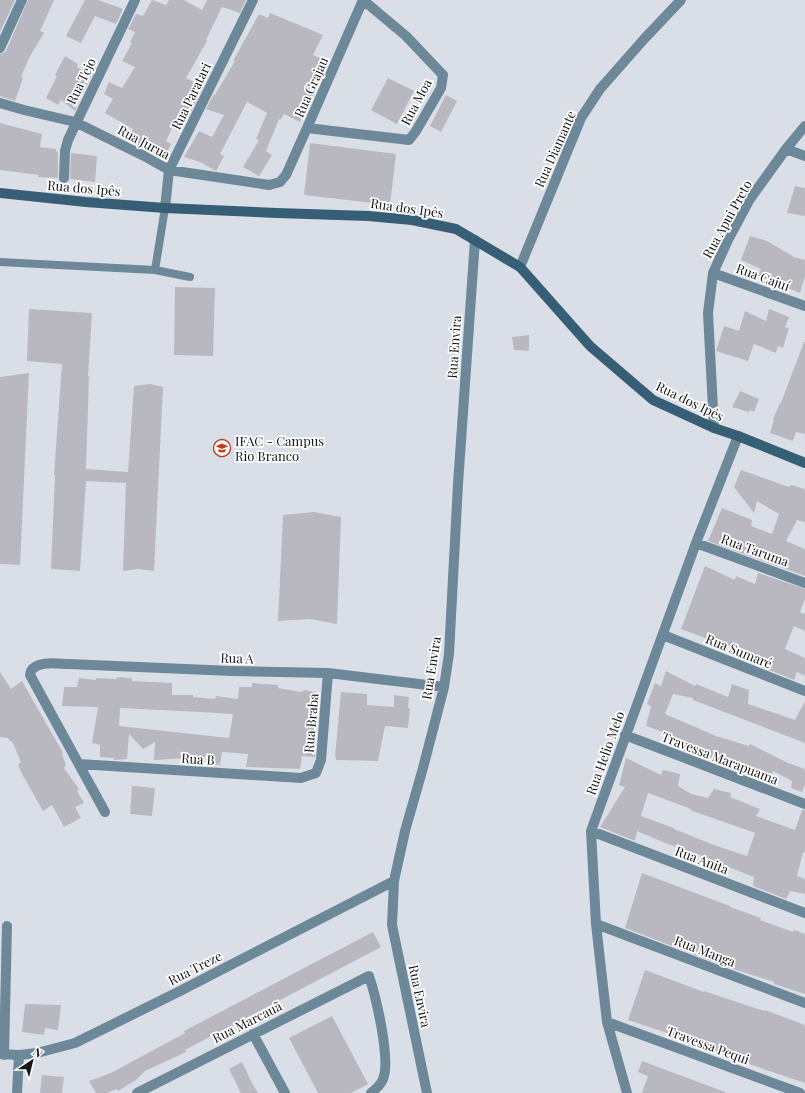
<svg xmlns="http://www.w3.org/2000/svg" width="805" height="1093" font-family="'Playfair Display',serif">
  <style>
    .building { fill: #b9b8c1; fill-rule: evenodd }
    .lines { fill: none; stroke-linecap: round; stroke-linejoin: round }
    .lane { stroke: #6d8898; stroke-width: 8 }
    .street { stroke: #6d8898; stroke-width: 10 }
    .secondary { stroke: #365f75; stroke-width: 10 }
    .labels { text-anchor: middle; stroke-width: 3.5; stroke-linejoin: round; paint-order: stroke }
    .street-label { font-size: 13px; fill: #131518; stroke: #fff }
    .poi-label { font-size: 13px; fill: #131518; stroke: #fff; text-anchor: start }
  </style>
  <rect width="100%" height="100%" fill="#dadfe7"/>
  <!-- building -->
  <path class="building" d="M0 0H15L0 32Z
    M28 0H54L40 31 44 33 29 58 21 77 23 78 15 101 0 96V54L3 53 6 51Z
    M85 0H98L123 9 116 24 95 16 81 43 66 36Z
    M152 0 166 5 169 0H184L202 10 207 0H246L240 13 222 7 206 40 207 41 186 78 203 87 187 120 178 116 166 141 171 144 164 159 127 139 133 129 105 113 113 99 104 94 109 82 122 88 135 67 122 61 132 43 130 42 135 32 128 29 136 14 143 16Z
    M270 13 323 35 313 55 329 62 300 122 284 114 280 120 279 119 266 151 272 155 259 176 243 167 259 140 256 139 267 113 247 102 220 154 224 156 216 171 200 162 184 157 199 131 212 137 224 115 206 109 214 94 215 95 235 61H233L259 14 268 18Z
    M65 56 78 64 77 67 91 76 83 93 82 92 75 111 61 100 58 105 46 98 57 76 55 75Z
    M388 78 414 91 397 124 371 110Z
    M446 95 457 101 441 132 430 126Z
    M0 123 42 134 40 147 56 149V151L58 152V178L38 177 39 175 0 170Z
    M310 143 396 154 390 205 304 195Z
    M71 153 97 156 95 182 70 179Z
    M795 186 805 188V216L787 213Z
    M750 236 767 241 794 257 805 260V276L800 293 758 276 761 269 741 260Z
    M175 287 215 288 213 356 174 355Z
    M29 309 92 313 88 376H89L86 469 128 472 134 386 150 384 163 387 154 571 138 569 123 571 126 483 86 481 80 571 51 569 55 475H54L62 364 27 361Z
    M769 309 789 317 785 327 789 328 783 348 778 346 776 353 754 344 748 361 716 351 724 326 739 331 745 311 766 321Z
    M529 335V351L514 350 512 337Z
    M804 342H805V434L796 432 793 441 770 433 774 420 773 419 780 403H781Z
    M29 373 20 565 0 564V377Z
    M740 391 759 399 754 412 750 410 749 412 732 407Z
    M741 470 789 487 791 485 805 489V522L797 520 786 541 805 549V576L708 541 722 508 752 520 751 526 772 534 779 514 757 501 754 513 734 487Z
    M314 512 341 517 337 624 310 619 278 621 283 515Z
    M705 566 735 580 736 576 755 584 758 573 805 589V599L800 612 805 614V631L794 626 785 649 805 658V676L797 672 794 680 742 659 745 652 711 638 710 640 681 629Z
    M666 671 695 686 696 684 728 697 732 684 749 690 748 704 795 720 805 701V743L693 700V698L673 694 665 714 716 736 749 746 750 744 788 763 805 769V785L802 792 791 788 792 781 773 771 768 783 754 778 756 769 726 757 723 765 672 746 676 737 646 726 651 706 647 704 655 683 661 686Z
    M0 672 11 689 22 681 63 753 62 754 66 765 64 768 79 789 77 791 84 803 75 807 81 818 64 827 52 805 43 811 21 772 18 764 21 762 12 741H10L8 738 0 737Z
    M117 677 132 678V681L172 683V695H193V697L215 699 216 696 238 699 239 687H252V683L278 685V688L301 692 305 690 319 693 315 757 302 756 300 769 246 767 248 754 222 752 220 765 207 764 208 756 186 762V758L154 760 155 742 143 749 129 734 127 759 113 760 114 758 100 757V745L92 743 98 707 62 706 64 687H77L79 678 96 680V678L117 679ZM120 708 200 712 233 714 229 738 119 726Z
    M341 692 367 694V705L394 707V695L409 697 408 708 410 709 408 728 385 726 378 761 336 760V757H335Z
    M626 758 661 775 663 770 680 774 678 786 691 794 708 798 714 789 731 793 730 797 760 809 756 816 795 830 802 810H805V853L803 852 797 876 805 879V894L790 891 786 899 753 886 754 877 708 859V858L665 843 637 831 635 841 600 827 625 787 619 785ZM648 793 691 809 690 810 755 833 747 856 714 845 674 829V828L641 816Z
    M132 786 155 788 152 816 130 814Z
    M642 873 730 906V907L761 918 760 920 793 932 794 930 805 934V994L774 984V982L727 967 625 928Z
    M373 932 381 947 185 1050 186 1052 145 1071 136 1080 118 1091 117 1089 107 1093H96L89 1081 111 1073 185 1033 184 1031Z
    M645 970 704 992V991L764 1011 765 1010 805 1025V1083L749 1064 750 1063 719 1053V1052L688 1040 628 1020Z
    M25 1004 61 1005 58 1030 45 1028 44 1035 22 1032Z
    M332 1016 368 1084 351 1093H318L289 1038Z
    M642 1061 725 1092V1093H642L648 1076 638 1072Z
    M242 1062 252 1083 258 1093H241L229 1069Z
    M42 1075 64 1077 62 1093H40Z"/>
  <g class="lines">
    <!-- lane -->
    <path class="lane" d="M0 262 155 270 190 277
      M155 270 165 208"/>
    <!-- street -->
    <path class="street" d="M0 48 22 0
      M0 103 24 110 75 122 144 156 169 170 269 185 280 182 286 175 307 128 363 0
      M307 128 409 140 416 131 441 88 443 75 406 36 363 0
      M786 149 805 156
      M64 178 65 151 68 140 135 0
      M165 208 169 170 253 0
      M520 267 581 118 600 89 645 38 681 0
      M713 273 805 306
      M714 428 708 313 713 273 728 240 750 199 786 149 805 126
      M696 543 805 583
      M663 635 805 691
      M625 735 805 804
      M79 764 301 778 316 773 321 760 328 673
      M105 812 30 675 31 671C38 660 58 664 69 664L232 671 328 673 444 687
      M591 831 805 913
      M596 924 805 1003
      M607 1022 800 1093
      M253 1034 285 1093
      M0 1054 19 1055 37 1053 75 1043 178 992 394 881
      M4 1055 7 926
      M17 1093 19 1055
      M137 1093 369 976C376 997 391 1060 383 1079 381 1085 376 1089 371 1093
      M427 1093 392 925 394 881 405 831 423 768 444 687 449 654 458 484 475 240
      M627 1093 607 1022 596 924 591 831 696 543 738 436"/>
    <!-- secondary -->
    <path class="secondary" d="M0 193 86 202 165 208 277 213 368 216 412 220 456 229 520 267 590 346 653 400 714 428 738 436 805 463"/>
  </g>
  <!-- icons -->
  <defs>
    <g id="university-ring" transform="scale(0.9)"><circle r="9.5" fill="#fff" stroke="#c43a18" stroke-width="1.5"/><path d="M0-5L7-2L0 1L-7-2ZM-4 1L0 2.5L4 1V4Q0 6-4 4Z" fill="#c43a18"/></g>
  </defs>
  <g fill-rule="evenodd">
    <use href="#university-ring" x="222" y="448"/>
  </g>
  <g class="labels">
    <!-- street labels -->
    <g class="street-label">
      <text transform="translate(81 81) rotate(-64)" y="5">Rua Tejo</text>
      <text transform="translate(311 87) rotate(-66)" y="5">Rua Grajau</text>
      <text transform="translate(191 96) rotate(-64)" y="5">Rua Paratari</text>
      <text transform="translate(416 102) rotate(-62)" y="5">Rua Moa</text>
      <text transform="translate(144 142) rotate(28)" y="5">Rua Jurua</text>
      <text transform="translate(555 149) rotate(-66)" y="5">Rua Diamante</text>
      <text transform="translate(84 188) rotate(5)" y="5">Rua dos Ipês</text>
      <text transform="translate(407 208) rotate(8)" y="5">Rua dos Ipês</text>
      <text transform="translate(727 219) rotate(-61)" y="5">Rua Apui Preto</text>
      <text transform="translate(763 277) rotate(20)" y="5">Rua Cajuí</text>
      <text transform="translate(454 347) rotate(-86)" y="5">Rua Envira</text>
      <text transform="translate(690 401) rotate(26)" y="5">Rua dos Ipês</text>
      <text transform="translate(755 550) rotate(20)" y="5">Rua Taruma</text>
      <text transform="translate(739 651) rotate(22)" y="5">Rua Sumaré</text>
      <text transform="translate(237 658) rotate(2)" y="5">Rua A</text>
      <text transform="translate(431 668) rotate(-81)" y="5">Rua Envira</text>
      <text transform="translate(311 723) rotate(-85)" y="5">Rua Braba</text>
      <text transform="translate(605 753) rotate(-70)" y="5">Rua Helio Melo</text>
      <text transform="translate(720 758) rotate(21)" y="5">Travessa Marapuama</text>
      <text transform="translate(198 759) rotate(4)" y="5">Rua B</text>
      <text transform="translate(702 860) rotate(21)" y="5">Rua Anita</text>
      <text transform="translate(705 951) rotate(21)" y="5">Rua Manga</text>
      <text transform="translate(195 968) rotate(-27)" y="5">Rua Treze</text>
      <text transform="translate(420 996) rotate(78)" y="5">Rua Envira</text>
      <text transform="translate(247 1022) rotate(-27)" y="5">Rua Marcauã</text>
      <text transform="translate(708 1045) rotate(20)" y="5">Travessa Pequi</text>
    </g>
    <!-- poi labels -->
    <g class="poi-label">
      <text x="235" y="446">IFAC - Campus<tspan x="235" dy="15">Rio Branco</tspan></text>
    </g>
  </g>
  <!-- north arrow -->
  <g transform="translate(32 1061) rotate(35)" stroke="#ffffff" stroke-width="3" paint-order="stroke">
  <path d="M0-3L7 15L0 10L-7 15Z" fill="#131518"/>
  <text y="-6" font-size="11" font-weight="bold" text-anchor="middle" fill="#131518">N</text>
  </g>
</svg>
